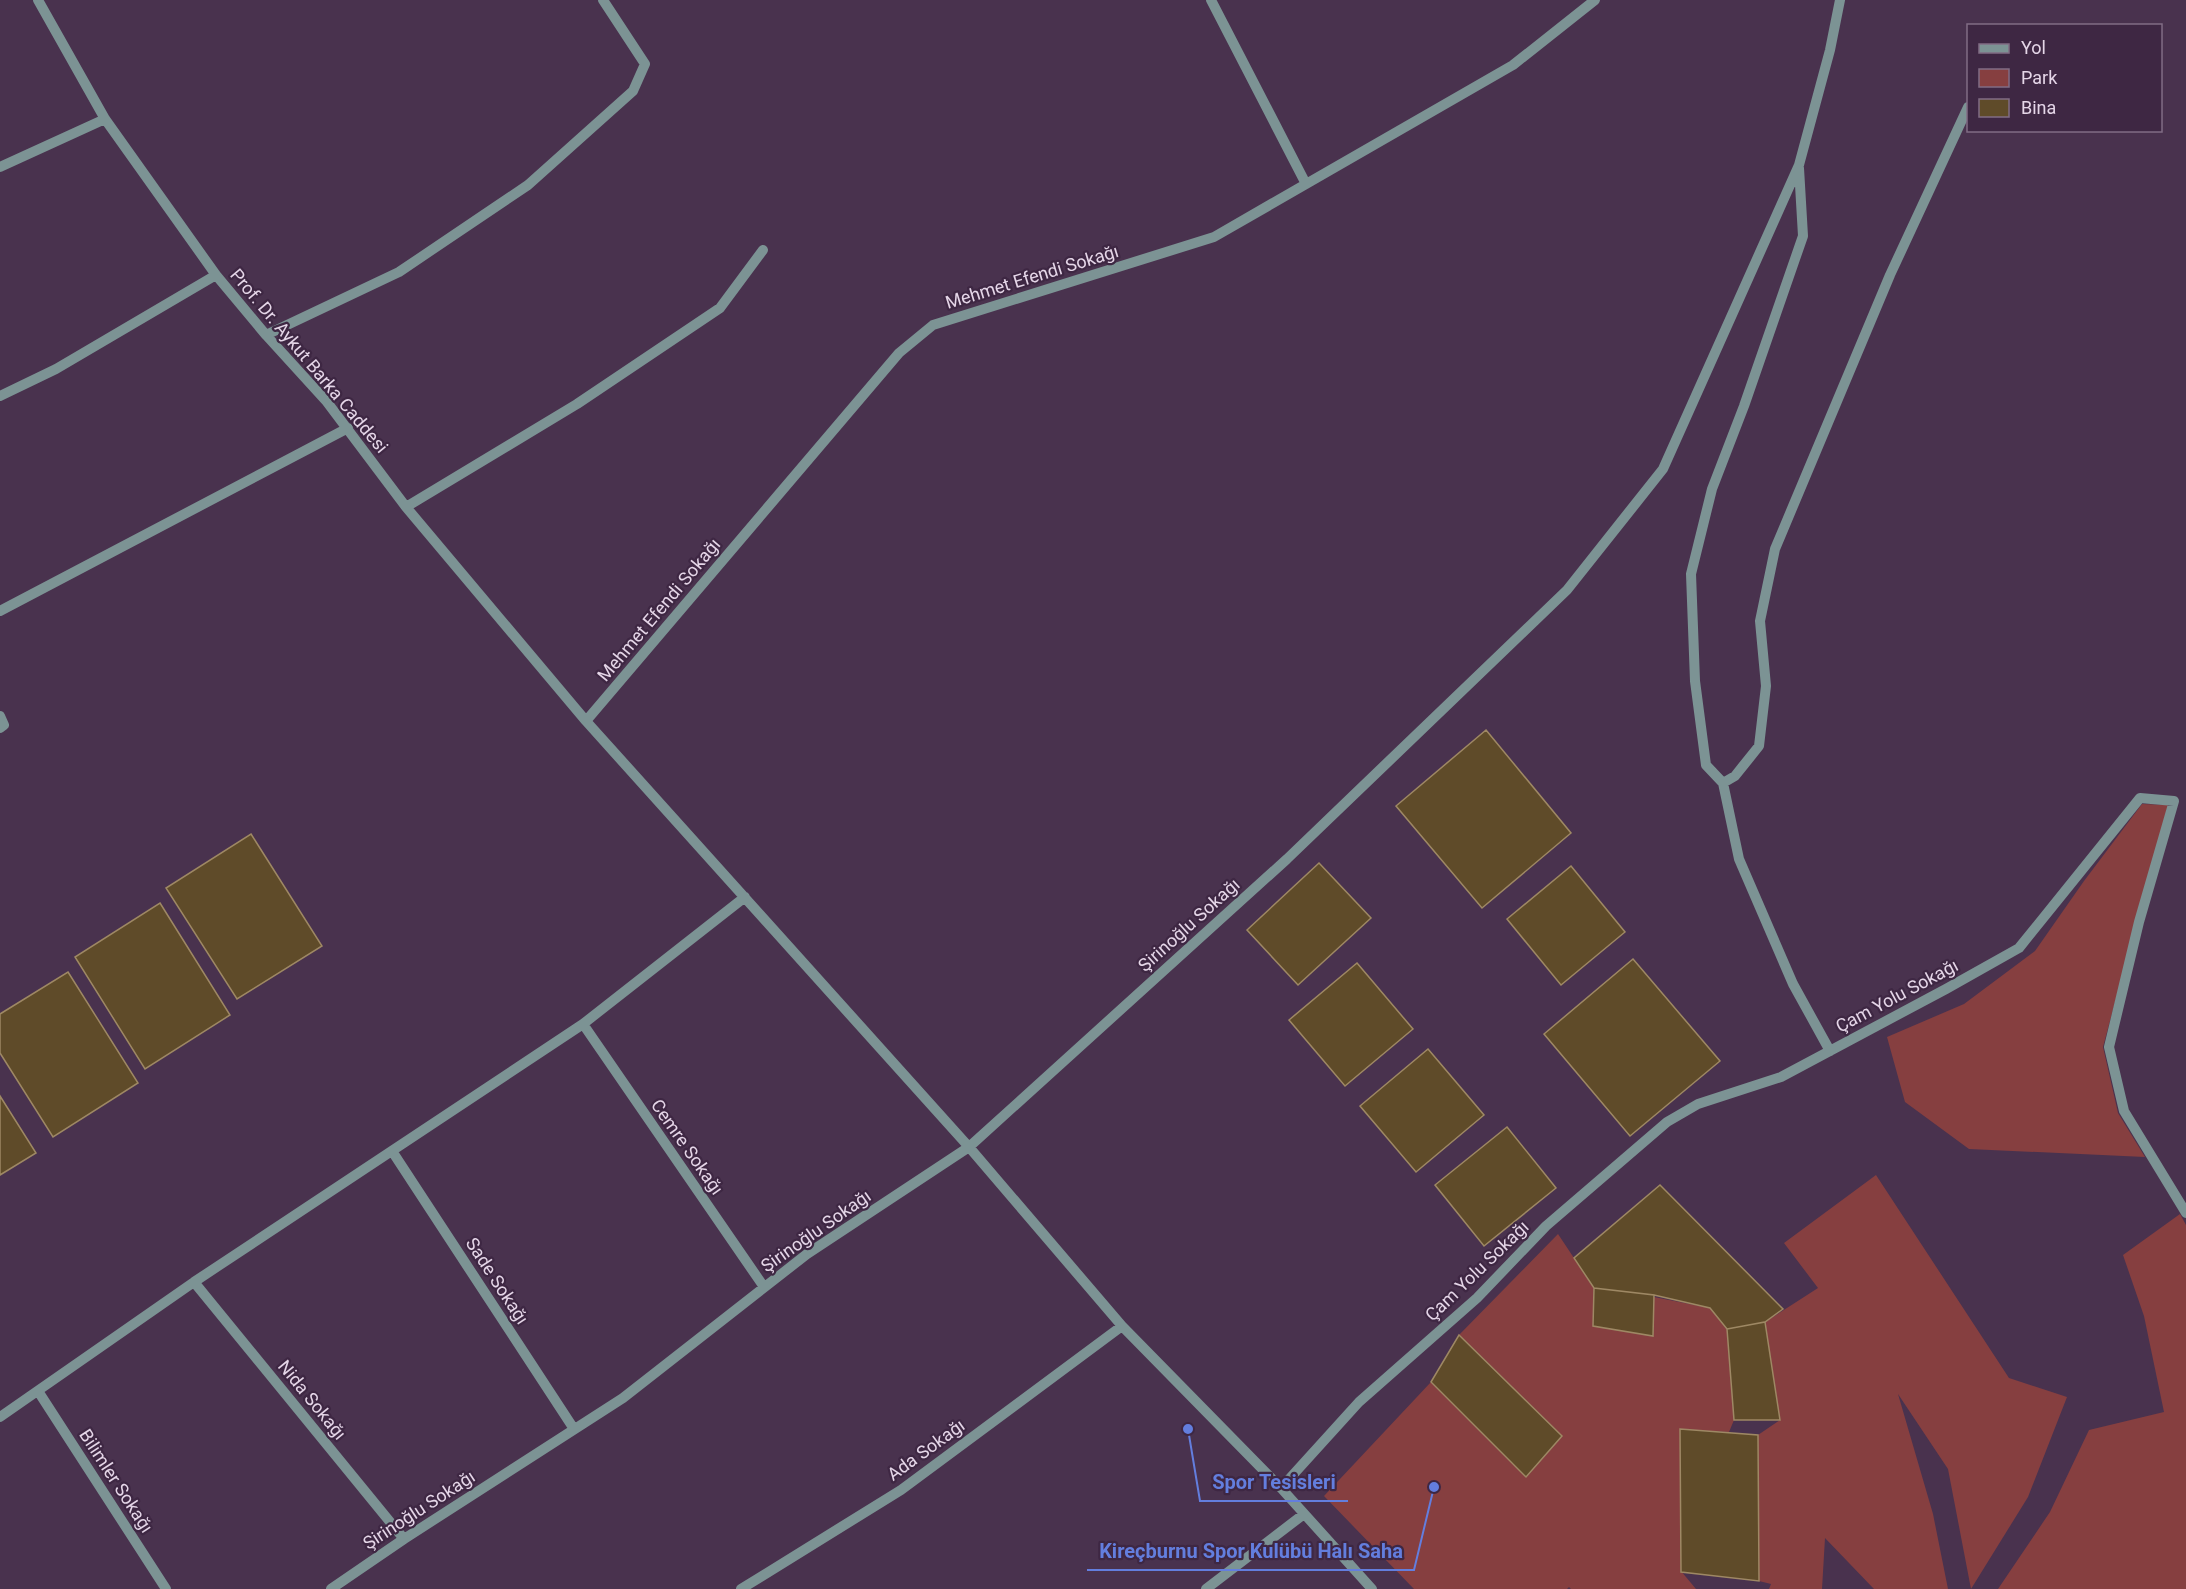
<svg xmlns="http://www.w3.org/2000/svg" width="2186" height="1589" font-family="Roboto,sans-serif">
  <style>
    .green { fill: #863f40 }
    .building { fill: #5f4b29; stroke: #9e8864; stroke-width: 1.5 }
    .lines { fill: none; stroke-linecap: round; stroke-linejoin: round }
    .minor { stroke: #7c9394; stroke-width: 10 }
    .labels { text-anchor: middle; stroke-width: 4.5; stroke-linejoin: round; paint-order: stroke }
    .street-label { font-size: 18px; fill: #e5d6e8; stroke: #3e2743 }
    .leader { fill: none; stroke: #637ede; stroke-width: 2 }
    .callout-dot { fill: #637ede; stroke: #3e2743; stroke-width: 2 }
    .callout-label { font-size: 20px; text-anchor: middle; font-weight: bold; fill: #637ede; stroke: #3e2743; stroke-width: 4.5; stroke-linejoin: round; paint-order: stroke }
  </style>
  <rect width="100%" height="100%" fill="#49324e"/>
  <!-- green -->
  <path class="green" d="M2142 804 2168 805 2103 1047 2118 1113 2145 1157 1969 1149 1905 1102 1887 1037 1964 1004 2035 951 2084 881Z
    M1876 1175 2009 1378 2067 1397 2028 1497 1971 1589 1948 1469 1898 1394 1933 1514 1948 1589H1874L1825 1538 1822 1589H1769L1771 1584 1759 1581 1758 1435 1780 1420 1765 1322 1818 1288 1784 1243Z
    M2180 1214 2186 1225V1589H1998L2050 1512 2089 1430 2164 1412 2144 1316 2123 1255Z
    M1558 1234 1594 1288 1593 1326 1653 1336 1654 1297 1710 1308 1727 1329 1734 1420 1729 1432 1681 1430V1571L1696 1589H1571L1569 1587 1567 1589H1414L1324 1496 1431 1382 1526 1477 1562 1436 1459 1335Z"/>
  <!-- building -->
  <path class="building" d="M1486 730 1571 833 1482 908 1396 806Z
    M251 834 322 946 237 999 166 888Z
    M1319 863 1371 918 1298 985 1247 930Z
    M1571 866 1625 932 1561 985 1507 919Z
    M160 903 230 1015 145 1069 75 957Z
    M1633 959 1720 1061 1630 1136 1544 1034Z
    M1357 963 1413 1029 1345 1086 1289 1020Z
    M68 972 138 1083 53 1137 0 1053V1014Z
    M1428 1049 1484 1115 1416 1172 1360 1106Z
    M0 1096 36 1153 0 1175Z
    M1507 1127 1556 1188 1484 1246 1435 1185Z
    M1660 1185 1783 1309 1765 1322 1727 1329 1710 1308 1654 1295 1594 1288 1574 1258Z
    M1594 1288 1654 1295 1653 1336 1593 1326Z
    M1765 1322 1780 1420H1734L1727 1329Z
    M1459 1335 1562 1436 1526 1477 1431 1382Z
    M1680 1429 1758 1435 1759 1581 1681 1572Z"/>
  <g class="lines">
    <!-- minor -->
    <path class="minor" d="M38 0 105 119 216 275 266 335 327 402 406 507 586 721 969 1147 1122 1326 1281 1488 1372 1589
      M1211 0 1306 184
      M0 167 105 119
      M1799 168 1803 236 1744 406 1712 489 1691 574 1695 681 1706 765 1723 783 1735 776 1759 746 1766 686 1760 621 1775 549 1890 275 1968 107
      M266 335 399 272 528 185 633 91 645 64 603 0
      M0 396 56 369 216 275
      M406 507 577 404 720 308 763 250
      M0 611 348 428
      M0 716 4 725 0 728
      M586 721 899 353 933 325 1214 237 1513 65 1595 0
      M1723 783 1739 859 1793 984 1830 1051
      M583 1024 764 1287
      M392 1151 574 1429
      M194 1282 404 1539
      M38 1391 166 1589
      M0 1417 194 1282 583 1024 745 897
      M1281 1488 1359 1402 1477 1298 1546 1226 1667 1122 1698 1104 1781 1077 1946 989 2019 948 2140 798 2174 801 2139 922 2109 1047 2124 1111 2186 1213
      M331 1589 404 1539 623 1398 807 1254 969 1147 1287 859 1567 590 1663 469 1799 165 1830 50 1840 0
      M741 1589 901 1490 1122 1326
      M1206 1589 1304 1514"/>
  </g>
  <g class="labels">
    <!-- street labels -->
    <g class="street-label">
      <text transform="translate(1032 277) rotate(-17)" y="6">Mehmet Efendi Sokağı</text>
      <text transform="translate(309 361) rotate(50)" y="6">Prof. Dr. Aykut Barka Caddesi</text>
      <text transform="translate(659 610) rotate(-50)" y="6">Mehmet Efendi Sokağı</text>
      <text transform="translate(1189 925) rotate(-42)" y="6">Şirinoğlu Sokağı</text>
      <text transform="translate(1897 996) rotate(-28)" y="6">Çam Yolu Sokağı</text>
      <text transform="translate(687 1147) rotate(55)" y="6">Cemre Sokağı</text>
      <text transform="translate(816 1231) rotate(-35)" y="6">Şirinoğlu Sokağı</text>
      <text transform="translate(1477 1271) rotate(-44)" y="6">Çam Yolu Sokağı</text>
      <text transform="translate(497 1281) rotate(57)" y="6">Sade Sokağı</text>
      <text transform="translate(312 1400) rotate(51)" y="6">Nida Sokağı</text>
      <text transform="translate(926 1450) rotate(-36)" y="6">Ada Sokağı</text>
      <text transform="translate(116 1481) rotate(57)" y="6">Bilimler Sokağı</text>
      <text transform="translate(419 1510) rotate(-33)" y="6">Şirinoğlu Sokağı</text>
    </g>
  </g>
  <!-- callouts -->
  <path class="leader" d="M1188 1429L1200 1501H1348M1434 1487L1414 1570H1087"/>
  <g class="callout-dot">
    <circle cx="1188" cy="1429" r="6"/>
    <circle cx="1434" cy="1487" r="6"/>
  </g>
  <g class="callout-label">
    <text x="1274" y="1489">Spor Tesisleri</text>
    <text x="1251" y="1558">Kireçburnu Spor Kulübü Halı Saha</text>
  </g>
  <!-- legend -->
  <rect x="1967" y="24" width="195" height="108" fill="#3e2743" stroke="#816d85" stroke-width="1.5"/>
  <rect x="1979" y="44" width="30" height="9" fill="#7c9394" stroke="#816d85" stroke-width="1.5"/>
  <text x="2021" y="54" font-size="18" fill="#e5d6e8">Yol</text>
  <rect x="1979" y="69" width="30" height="18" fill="#863f40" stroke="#816d85" stroke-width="1.5"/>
  <text x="2021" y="84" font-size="18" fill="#e5d6e8">Park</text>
  <rect x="1979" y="99" width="30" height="18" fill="#5f4b29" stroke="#816d85" stroke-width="1.5"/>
  <text x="2021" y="114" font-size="18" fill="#e5d6e8">Bina</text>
</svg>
